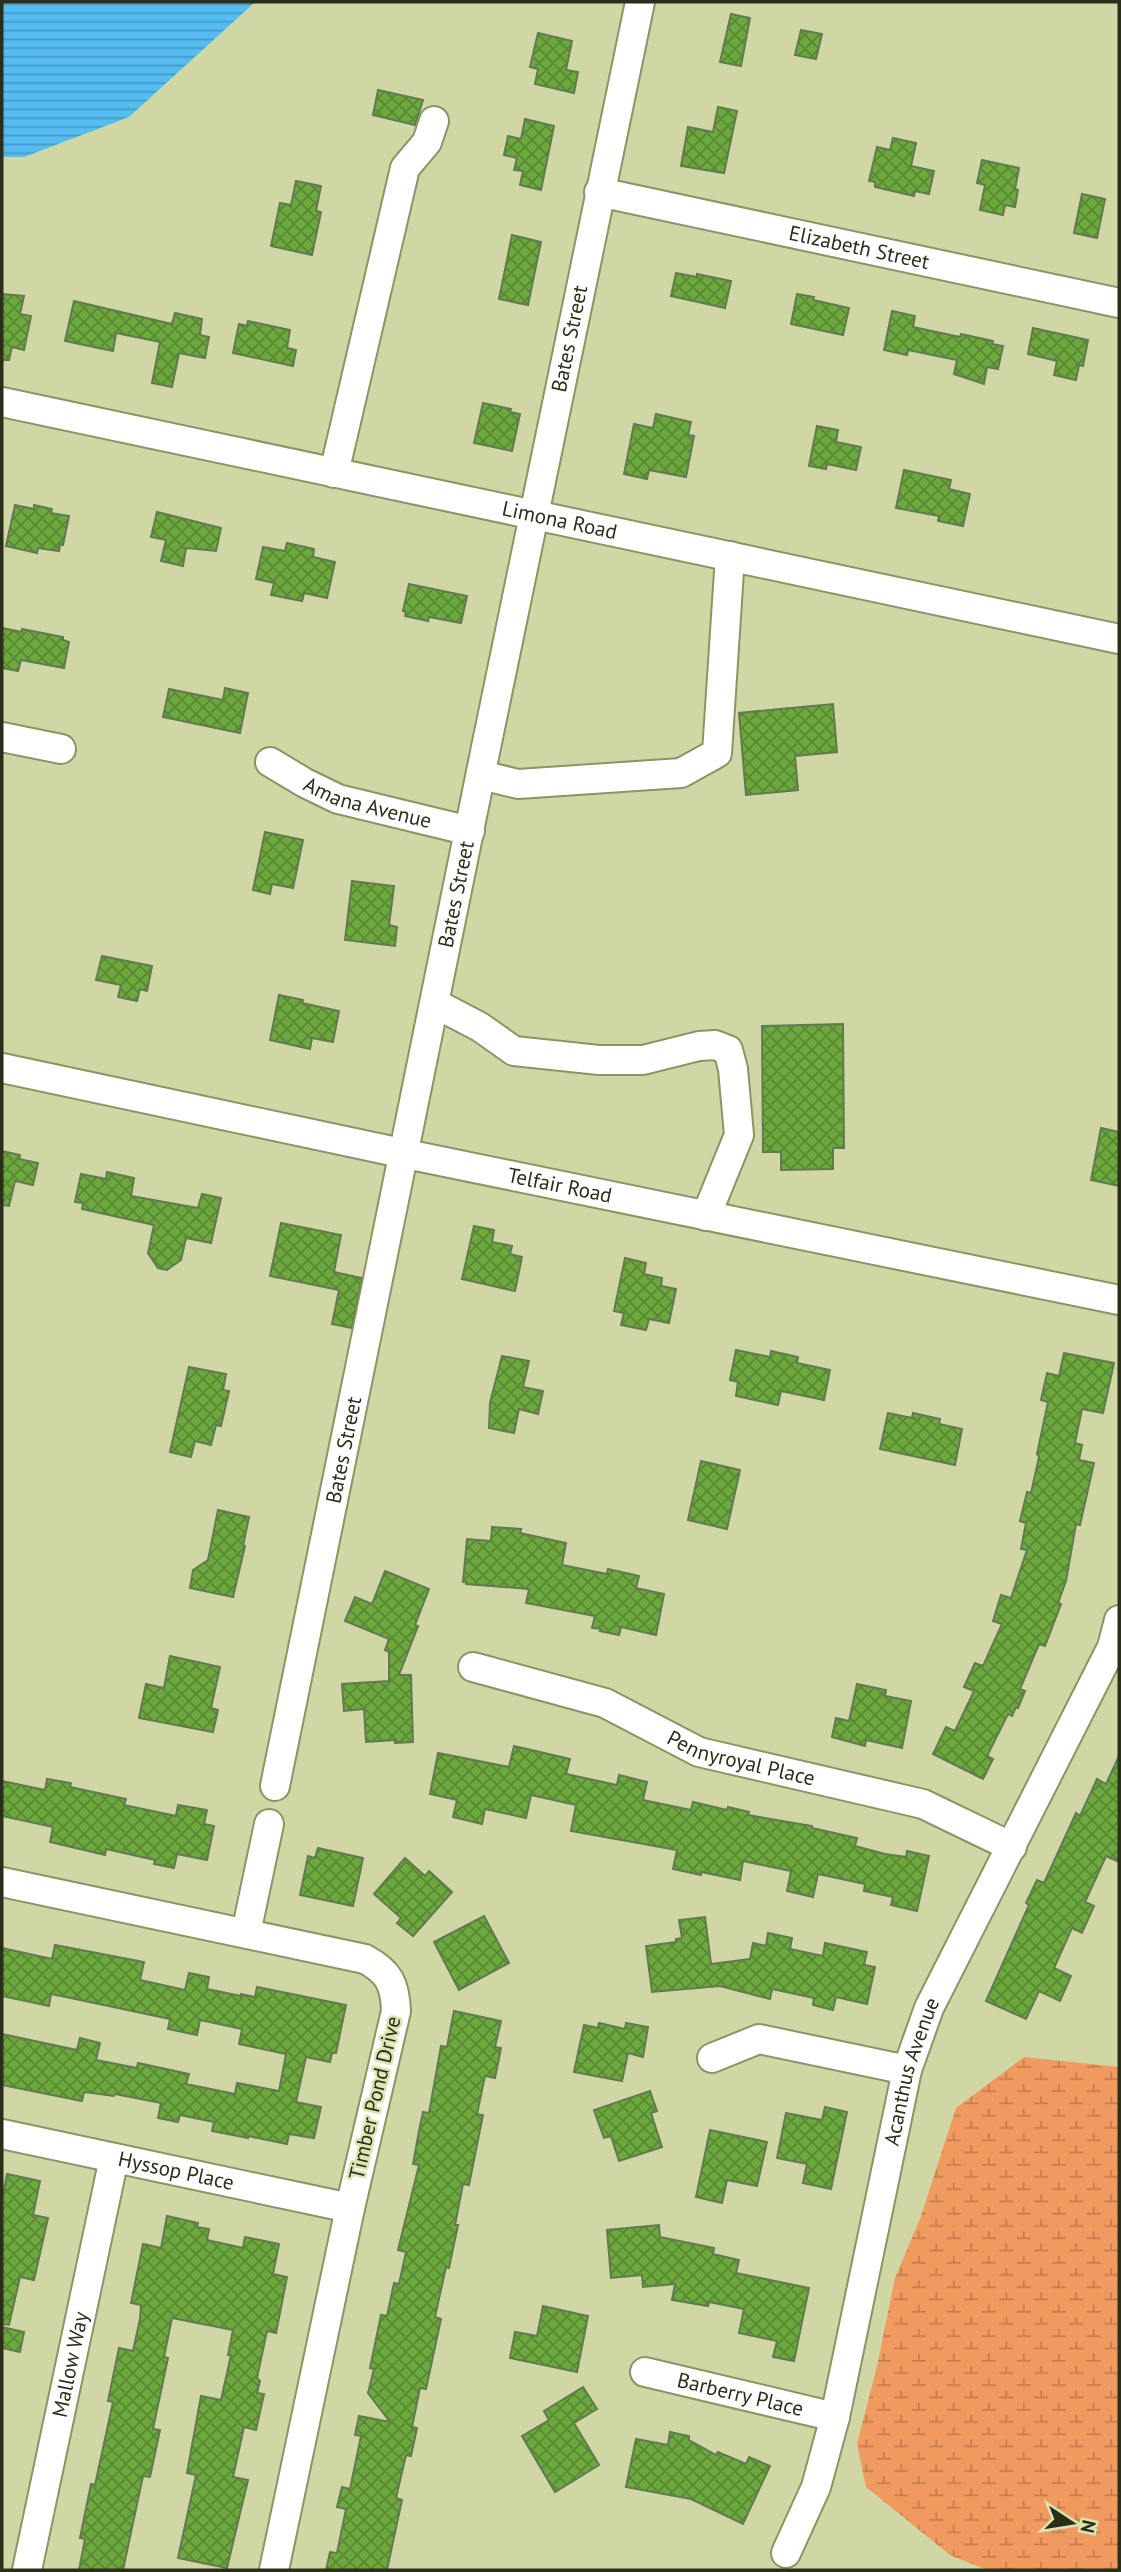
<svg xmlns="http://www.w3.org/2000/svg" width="1121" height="2572" font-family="'PT Sans',sans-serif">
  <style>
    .wetland { fill: url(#wetland-marsh) }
    .water { fill: url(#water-rules) }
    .building { fill: url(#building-cross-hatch); stroke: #617a52; stroke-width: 2 }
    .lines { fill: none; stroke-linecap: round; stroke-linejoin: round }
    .minor-casing { stroke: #8e9364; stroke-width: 32 }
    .minor { stroke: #fff; stroke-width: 28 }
    .labels { text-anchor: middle; stroke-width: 5; stroke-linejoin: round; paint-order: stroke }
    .street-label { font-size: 21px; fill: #2b2e1a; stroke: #dde3b1 }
  </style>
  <defs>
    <pattern id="wetland-marsh" width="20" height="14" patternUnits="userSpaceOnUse" patternTransform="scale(1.75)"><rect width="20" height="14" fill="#f19a5f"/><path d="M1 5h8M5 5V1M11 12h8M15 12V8" fill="none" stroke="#c37e4e"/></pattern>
    <pattern id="water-rules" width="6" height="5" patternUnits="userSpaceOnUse" patternTransform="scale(1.75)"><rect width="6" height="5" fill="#55bdf2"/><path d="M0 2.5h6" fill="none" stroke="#479ac3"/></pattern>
    <pattern id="building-cross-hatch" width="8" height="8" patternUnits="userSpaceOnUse" patternTransform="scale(1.75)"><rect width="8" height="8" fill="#6ca83d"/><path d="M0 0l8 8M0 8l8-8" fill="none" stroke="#598932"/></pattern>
  </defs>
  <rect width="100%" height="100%" fill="#d0d6a4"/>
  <!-- wetland -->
  <path class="wetland" d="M1024 2057 1119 2067V2570H987L950 2555 866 2487 857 2444 878 2362 895 2278 920 2219 956 2108Z"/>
  <!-- water -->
  <path class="water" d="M2 2H255L129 117 24 157H2Z"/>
  <!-- building -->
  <path class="building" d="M731 14 750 18 741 66 720 62Z
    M801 30 822 34 816 59 795 55Z
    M538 33 572 41 566 70 578 72 574 93 535 84 538 69 530 67Z
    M378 90 423 100 415 125 373 115Z
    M718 107 737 111 724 173 681 166 688 127 713 132Z
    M525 119 554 126 541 190 520 185 523 171 514 170 517 158 504 155 508 136 521 139Z
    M893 138 916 143 911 166 934 171 929 194 915 191 914 196 875 187V182L869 181 877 147 890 150Z
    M982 160 1019 168 1015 189 1018 190 1015 207 1005 205 1003 215 980 210 985 185 977 183Z
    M296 181 321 186 316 211 321 212 312 255 271 246 280 203 291 205Z
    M1082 194 1105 199 1097 238 1074 233Z
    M512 235 541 242 528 305 499 299Z
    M676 273 697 277V274L731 281 725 308 671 296Z
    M2 294 24 296 20 314 31 316 24 350 12 347 9 360H2Z
    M797 294 814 297 813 300 849 308 843 335 791 324Z
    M74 301 172 324 175 313 202 319 200 335 209 337 205 358 179 353 172 387 152 383 160 342 116 333 113 351 65 341Z
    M892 311 915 316 913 327 960 337 961 334 993 341 992 344 1003 346 998 369 987 367 984 384 954 374 957 360 908 350 907 355 884 350Z
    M248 321 290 330 287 348 296 350 293 366 233 353 239 324 247 326Z
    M1033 328 1088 340 1083 366 1079 365 1076 380 1054 375 1057 361 1028 354Z
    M483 403 511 409 510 412 520 414 512 451 474 443Z
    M656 414 691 422 688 435 694 436 686 477 649 470 647 479 624 474 634 424 653 428Z
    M817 426 838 430 836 442 861 447 856 470 827 464 826 469 809 466Z
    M904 470 951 480 949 489 970 494 963 526 938 521 939 516 896 508Z
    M15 505 34 509V505L52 509 51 513 69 516 63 545 60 544 59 551 38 548 37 553 6 546Z
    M157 512 221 528 216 551 186 548 183 566 161 561 166 540 151 537Z
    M287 543 314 549 313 557 335 562 327 598 304 593 302 601 271 595 274 583 256 579 263 547 285 551Z
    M409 584 467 596 461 623 429 617 428 621 405 616 406 612 403 611Z
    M2 628 22 632V629L63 637V640L69 642 64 668 21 660 18 671 2 668Z
    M225 688 248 693 240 733 163 717 169 689 223 700Z
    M833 704 837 752 795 756 798 790 746 795 739 713Z
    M265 832 303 840 293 888 272 884 270 894 253 890Z
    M352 881 394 886 389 925 397 927 395 946 345 940Z
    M102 956 152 966 147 991 140 989 137 1001 118 997 121 985 96 980Z
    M279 995 303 1000 302 1003 339 1011 333 1042 312 1038 310 1049 270 1040Z
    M843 1024 844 1148H833V1169L781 1170V1152H763L762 1026Z
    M1101 1128 1119 1132V1186L1091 1180Z
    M2 1151 20 1155 19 1159 38 1163 33 1185 15 1181 9 1206 2 1205Z
    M107 1172 134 1178 131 1196 198 1208 202 1194 221 1198 211 1243 186 1238 181 1260 167 1270 158 1268 148 1253 154 1225 82 1209 83 1203 75 1202 81 1174 106 1179Z
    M281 1223 341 1235 334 1272 362 1278 352 1328 332 1324 339 1290 270 1276Z
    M474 1226 494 1230 492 1242 512 1246 510 1254 522 1257 515 1291 462 1279Z
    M625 1258 646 1263 644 1274 662 1278 661 1286 676 1289 669 1323 649 1319 646 1330 621 1325 624 1313 614 1311Z
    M736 1350 770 1357 771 1351 798 1357 797 1363 830 1370 824 1400 781 1391 778 1405 736 1396 738 1382 730 1380Z
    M1064 1353 1114 1363 1103 1413 1082 1409 1075 1443 1082 1445 1079 1460 1094 1463 1080 1525 1076 1524 1066 1581 1058 1603 1061 1604 1045 1646 1039 1644 1020 1689 1025 1691 1018 1708 1016 1707 1012 1716 1008 1714 987 1756 993 1759 983 1779 933 1754 946 1727 955 1731 974 1691 964 1687 975 1663 983 1666 1002 1624 993 1621 1001 1595 1011 1598 1027 1550 1021 1549 1026 1523 1020 1521 1027 1492 1031 1493 1039 1457 1037 1454 1048 1402 1041 1400 1047 1373 1059 1376Z
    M502 1356 529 1361 523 1387 543 1391 538 1414 519 1409 514 1433 489 1428 490 1403Z
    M189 1367 226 1374 223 1390 229 1391 221 1426 216 1425 211 1445 195 1441 191 1457 170 1452Z
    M888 1413 912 1418 913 1413 940 1419 939 1424 962 1429 955 1465 880 1449Z
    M701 1461 740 1470 727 1529 688 1520Z
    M218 1510 249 1517 243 1546H245L233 1597 190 1588 193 1570 208 1560Z
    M492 1527 521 1529 520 1533 566 1543 562 1565 607 1574 608 1569 639 1576 636 1588 664 1594 656 1635 621 1627 619 1635 600 1631 601 1629 592 1628 595 1616 526 1603 529 1589 466 1584V1582H463L467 1539 491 1541Z
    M385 1571 429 1589 415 1625 418 1626 399 1675H411L413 1742 395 1743V1740L366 1742 364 1709 344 1711 342 1684 389 1681V1652L385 1650 389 1639 345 1621 355 1597 372 1604Z
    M170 1656 220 1667 211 1708 218 1710 213 1732 139 1718 146 1684 164 1688Z
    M857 1684 886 1690 885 1696 911 1701 902 1748 866 1740 865 1746 832 1737 836 1718 849 1721Z
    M514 1746 570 1759 566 1774 617 1785 619 1775 647 1782 643 1800 691 1810 693 1802 727 1810 728 1807 749 1812 748 1815 812 1826V1828L857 1838 855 1846 885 1854 906 1857 907 1851 929 1856 917 1911 891 1905 893 1897 864 1891 865 1884 818 1874 813 1897 787 1891 791 1871 743 1861 740 1880 701 1872V1875L673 1869 677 1850 571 1831 576 1805 531 1795 526 1818 485 1809 482 1824 453 1817 457 1800 430 1794 438 1753 509 1767Z
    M1119 1756V1862L1106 1856 1085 1902 1094 1906 1082 1933 1072 1928 1054 1968 1071 1976 1060 2001 1039 1991 1026 2019 986 2001 1029 1905 1026 1903 1037 1880 1044 1883 1076 1813 1080 1816 1097 1779 1106 1784Z
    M47 1779 71 1783 70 1787 126 1799 124 1805 176 1816 178 1805 207 1810 204 1824 214 1826 207 1860 177 1854 174 1868 154 1864 155 1860 106 1849 105 1855 50 1842 53 1827 2 1816V1781L45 1790Z
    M318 1848 363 1858 353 1906 300 1895 308 1856 315 1858Z
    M405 1858 425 1876 429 1871 452 1892 413 1936 397 1923 401 1918 374 1894Z
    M484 1916 509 1963 459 1990 434 1942Z
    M705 1917 711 1964 750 1959 753 1943 766 1946 768 1933 792 1938 790 1949 823 1956 825 1943 867 1952 864 1965 875 1967 867 2004 836 1997 833 2010 813 2005 814 1998 772 1989 770 1999 720 1986 652 1992 646 1946 676 1942V1939L682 1938 679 1920Z
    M55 1945 144 1962 140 1980 185 1990 189 1973 209 1977 207 1989 241 1996V1994L255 1997 257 1987 346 2005 336 2053H332L330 2062 306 2057 296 2102 321 2107 314 2138 289 2134 287 2144 248 2136V2138L212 2131 214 2122 180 2115 178 2122 158 2118 161 2103 115 2094 114 2096 84 2092 82 2101 2 2085V2034L77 2050 80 2038 100 2043 96 2060 137 2068 138 2063 189 2074 186 2084 235 2094 237 2083 279 2091 286 2054 239 2044 242 2029 200 2020 197 2035 168 2029 170 2019 66 1997 51 1994 49 2006 2 1996V1948L52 1959Z
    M454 2011 501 2021 495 2047 501 2048 495 2078 485 2076 477 2114 483 2115 469 2185 463 2184 455 2225H458L449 2268 446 2267 435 2317 441 2319 426 2389 420 2388 412 2427 417 2428 411 2456 406 2455 396 2498 402 2500 387 2570H326L330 2552 337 2553 346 2509 337 2507 342 2487 350 2489 361 2436 355 2435 359 2416 390 2422 368 2393 374 2369 370 2368 381 2315 387 2316 394 2283 399 2284 406 2252 398 2250 419 2165 413 2164 419 2131 423 2112 429 2113 441 2046 447 2047Z
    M599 2023 625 2029 626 2023 648 2027 643 2057 628 2053 622 2081 574 2072 584 2025 598 2028Z
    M650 2091 657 2111 651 2113 662 2147 619 2161 611 2136 604 2138 594 2110Z
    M825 2107 847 2112 831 2189 803 2183 807 2164 777 2158 786 2113 822 2120Z
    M710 2130 767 2142 757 2186 727 2180 722 2203 696 2197Z
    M7 2174 40 2181 33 2215 48 2218 34 2280 20 2277 9 2325 2 2324V2201Z
    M167 2216 198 2223 197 2227 209 2229 207 2240 243 2248 245 2237 279 2244 273 2274 287 2277 276 2333 267 2331 257 2378 260 2381 257 2393 264 2394 256 2430 244 2427 233 2477 248 2480 227 2568 178 2558 196 2475 187 2473 201 2396 221 2400 231 2355H228L233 2330 172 2318 164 2357 168 2358 153 2429 160 2430 150 2477 143 2476 123 2570H79L85 2539 80 2538 91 2484 95 2485 113 2402 108 2401 119 2348 133 2351 140 2319 141 2305 131 2303 143 2244 161 2248Z
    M659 2225 660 2237 714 2248 713 2254 739 2260 736 2273 809 2288 794 2361 773 2357 777 2341 739 2333 744 2309 709 2302 708 2306 672 2300 675 2284 643 2287 642 2275 611 2278 607 2230Z
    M543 2306 588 2316 577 2372 510 2358 515 2332 537 2336Z
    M2 2327 24 2332 20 2352 2 2348Z
    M583 2387 597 2409 574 2423 599 2465 555 2492 522 2436 549 2420 544 2411Z
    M670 2432 689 2436V2440L716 2455 718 2452 746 2464 749 2457 770 2466 743 2524 691 2499 626 2487 636 2439 668 2445Z"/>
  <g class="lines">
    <!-- minor casing -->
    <g class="minor-casing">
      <g id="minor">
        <path id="s1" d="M599 192 1119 303"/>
        <path id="s2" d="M2 402 1119 639"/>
        <path d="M334 473 405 168 427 142 434 121"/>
        <path d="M2 737 61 749"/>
        <path id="s3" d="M270 762 305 783 338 799 470 831"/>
        <path d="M481 775 518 784 681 773 717 753 730 556"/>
        <path d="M436 1004 480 1027 514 1051 599 1060H643L699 1046 715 1045 728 1050 733 1069 739 1135 706 1216"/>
        <path id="s4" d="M2 1068 406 1154 1119 1300"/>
        <path id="s5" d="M473 1667 605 1703 699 1752 923 1804 1012 1847"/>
        <path id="s6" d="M275 1786C398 1191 514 596 640 2"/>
        <path d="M2 1882 365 1959C389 1972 395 1984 396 2011L350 2208 274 2570"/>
        <path d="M246 1933 269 1824"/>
        <path d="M712 2058 759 2039 907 2070"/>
        <path id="s7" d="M2 2134 350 2208"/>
        <path id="s8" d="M645 2372 835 2417"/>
        <path id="s9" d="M786 2553 816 2487 835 2417 907 2070 929 2008 1112 1647 1119 1620"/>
        <path id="s10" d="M27 2570 114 2158"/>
      </g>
    </g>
    <!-- minor -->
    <use href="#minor" class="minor"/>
  </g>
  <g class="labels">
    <!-- street labels -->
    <g class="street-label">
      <text dy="7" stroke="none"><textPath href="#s1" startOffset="266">Elizabeth Street</textPath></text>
      <text dy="7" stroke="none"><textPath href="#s6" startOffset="1477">Bates Street</textPath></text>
      <text dy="7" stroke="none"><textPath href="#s2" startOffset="570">Limona Road</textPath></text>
      <text dy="7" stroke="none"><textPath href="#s3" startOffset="107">Amana Avenue</textPath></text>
      <text dy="7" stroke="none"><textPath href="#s6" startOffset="910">Bates Street</textPath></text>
      <text dy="7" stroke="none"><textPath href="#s4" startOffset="570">Telfair Road</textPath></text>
      <text dy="7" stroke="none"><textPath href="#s6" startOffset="343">Bates Street</textPath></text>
      <text dy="7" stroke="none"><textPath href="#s5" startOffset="285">Pennyroyal Place</textPath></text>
      <text dy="7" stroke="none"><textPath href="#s9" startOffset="499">Acanthus Avenue</textPath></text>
      <text transform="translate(375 2098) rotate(-77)" y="7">Timber Pond Drive</text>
      <text dy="7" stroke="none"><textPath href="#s7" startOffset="178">Hyssop Place</textPath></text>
      <text dy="7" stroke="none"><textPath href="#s10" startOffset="210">Mallow Way</textPath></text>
      <text dy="7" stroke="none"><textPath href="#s8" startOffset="98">Barberry Place</textPath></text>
    </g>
  </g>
  <!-- border -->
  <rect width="1121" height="2572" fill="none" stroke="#2b2e1a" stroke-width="7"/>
  <!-- north arrow -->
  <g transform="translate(1072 2523) rotate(102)" stroke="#dde3b1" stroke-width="5" paint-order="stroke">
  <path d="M0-5L12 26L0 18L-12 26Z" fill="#2b2e1a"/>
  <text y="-10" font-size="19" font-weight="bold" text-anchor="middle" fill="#2b2e1a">N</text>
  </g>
</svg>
